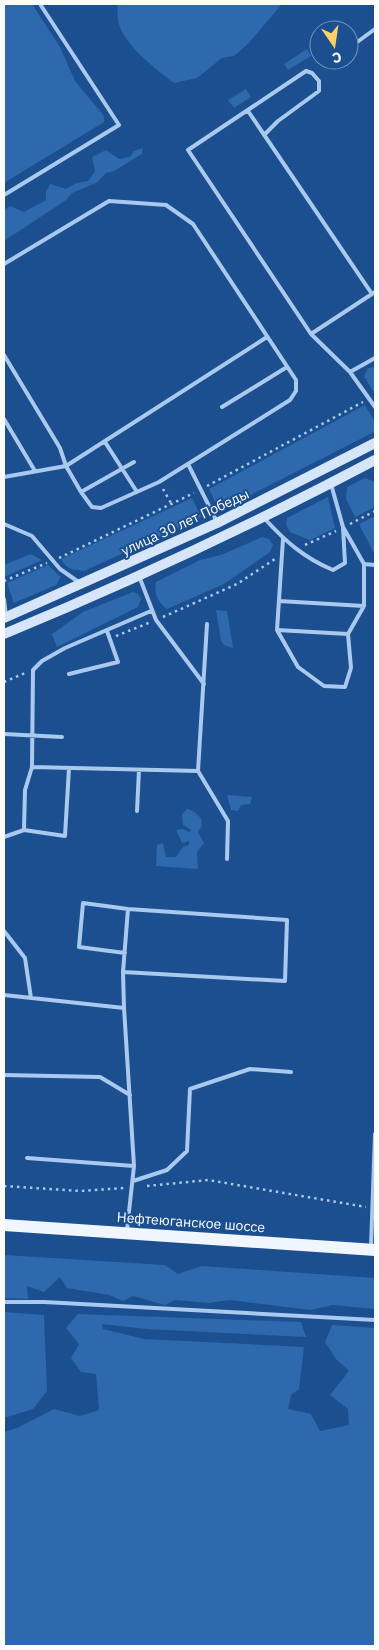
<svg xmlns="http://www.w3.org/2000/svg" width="379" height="1650" font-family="'IBM Plex Sans',sans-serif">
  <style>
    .green { fill: #2e69ad }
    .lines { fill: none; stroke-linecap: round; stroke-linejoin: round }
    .path { stroke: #a9c9ee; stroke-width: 2.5; stroke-dasharray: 2.5 4; stroke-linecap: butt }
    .service { stroke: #a9c9ee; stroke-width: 4 }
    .secondary { stroke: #d6e6fa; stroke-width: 10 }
    .primary { stroke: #f0f6ff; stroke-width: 12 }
    .labels { text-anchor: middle; stroke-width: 4; stroke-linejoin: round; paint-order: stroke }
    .street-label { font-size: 14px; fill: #fff; stroke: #1b4f8f }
  </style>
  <rect width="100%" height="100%" fill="#1b4f8f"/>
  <!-- green -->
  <path class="green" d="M4 4H32L60 47 75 81 104 116V122L4 183Z
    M117 4H282L248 44 234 56 222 58 197 78 174 83C158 71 124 45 119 24 117 18 118 10 117 4Z
    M307 49 311 56 288 70 284 64Z
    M246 89 251 97 234 108 228 100Z
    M143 148 142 154 114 171 106 173 96 183 72 193 66 200 4 241V210L10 206 24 212 46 200V192L50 184 66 189 77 183 88 181 95 171 92 157 106 150 119 159 130 157 134 151Z
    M375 367V390L373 391 364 376 368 368Z
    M365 405 375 422 374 432 231 505 215 502 209 489Z
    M365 478 375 482V507L355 517 346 499 347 487Z
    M328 497 335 528 310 540 290 532 286 525 287 518Z
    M192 498 201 517 187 524 84 571C73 570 66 569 61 559Z
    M375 516V555L359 524Z
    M262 537 269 539 273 545 270 552 224 584 167 609C157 601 154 594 156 582L200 560 221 555Z
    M31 554 42 560 4 577V565Z
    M48 565 61 577 56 585 14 603 7 583Z
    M133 592 138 594 141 599 138 607 57 647 52 634 83 612Z
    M216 610 227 611 233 648 224 645 221 641Z
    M227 795 252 797 250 804 241 805 238 811 231 810Z
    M187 809 193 811 201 818 202 826 198 832 204 843 197 852 198 869 156 866 157 845 163 843 166 857H176L183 847 189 845V841L182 843 176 830 183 829 189 832 191 830 183 825 182 814Z
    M4 1255 165 1265 178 1274 202 1266 375 1278V1309L333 1305 310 1310 230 1300 208 1303 175 1300 165 1305 133 1296 123 1301 109 1295 67 1288 60 1277 44 1292 27 1286 28 1299 4 1298Z
    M4 1312 44 1315 47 1391 33 1409 4 1418Z
    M78 1314 301 1322 306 1337 147 1329 102 1324 103 1329 144 1339 304 1347 299 1389 291 1395 288 1409 311 1414 320 1431 349 1425 348 1409 330 1395 349 1371 336 1359 325 1342 332 1325 375 1328V1646H4V1432L17 1428 54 1409 80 1416 99 1410 96 1374 81 1372 71 1358 79 1344 66 1328Z"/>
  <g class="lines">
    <!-- path -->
    <path class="path" d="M207 486 363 402
      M163 489 172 505
      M350 524 375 511
      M305 545 336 531
      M59 558 194 493
      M4 581 47 563
      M163 617 237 584 275 559
      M116 636 151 622
      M4 682 25 673
      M4 1186 80 1191 124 1188
      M147 1186 208 1180 366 1207"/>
    <!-- service -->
    <path class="service" d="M349 48 375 29
      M248 111 372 294
      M264 135 278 121 319 91V81L312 73 306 71 188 150 311 334 350 372 375 407
      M4 195 119 125 40 4
      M4 264 109 201 166 205 193 224 296 380V391L290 400 159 482 101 508 92 507 81 492 66 466 60 448 4 355
      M311 334 375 292
      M350 372 375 358
      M222 407 287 367
      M4 419 35 471
      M105 442 137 492
      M188 464 217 522
      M4 477 66 466 267 337
      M81 492 134 462
      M264 518C285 541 304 558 333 570L345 563 343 527 331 484
      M4 524 32 536 60 569 80 583
      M283 539 277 630 348 634 364 606V564L343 527
      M364 564 375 565
      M139 576 156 620 204 684
      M4 599 6 616
      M279 601 364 606
      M277 630 298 667 324 686 345 687 351 668 348 634
      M69 674 118 662 107 631
      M4 734 62 737
      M32 767 198 771 207 624
      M198 771 228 821 227 859
      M137 811 139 770
      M24 830 25 790 32 767 33 670 42 661 65 648 151 611
      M4 837 24 830 65 836 69 768
      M4 931 25 958 31 998
      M123 972 285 981 287 920 128 909 83 903 79 947 125 953
      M4 995 124 1008
      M4 1075 100 1077 130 1095
      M27 1158 134 1166
      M133 1181 167 1170 187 1151 190 1089 250 1069 291 1072
      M127 1230 134 1166 124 1008 123 972 128 909
      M371 1246 375 1134
      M4 1302H44L375 1320"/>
    <!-- secondary -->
    <path class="secondary" d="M4 618 217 523 375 443
      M4 634C130 582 254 524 375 460"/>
    <!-- primary -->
    <path class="primary" d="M4 1225 375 1250"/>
  </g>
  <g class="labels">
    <!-- street labels -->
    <g class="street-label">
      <text transform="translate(185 522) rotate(-25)" y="5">улица 30 лет Победы</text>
      <text transform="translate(191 1222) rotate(4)" y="5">Нефтеюганское шоссе</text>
    </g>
  </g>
  <!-- border -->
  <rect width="379" height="1650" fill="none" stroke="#ffffff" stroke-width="10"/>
  <!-- north arrow -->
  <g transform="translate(334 45) rotate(167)"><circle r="24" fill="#1b4f8f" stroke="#7695bc"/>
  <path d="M0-4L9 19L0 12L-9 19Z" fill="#ffd166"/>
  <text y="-8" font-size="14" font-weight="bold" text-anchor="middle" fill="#ffffff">С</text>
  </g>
</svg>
